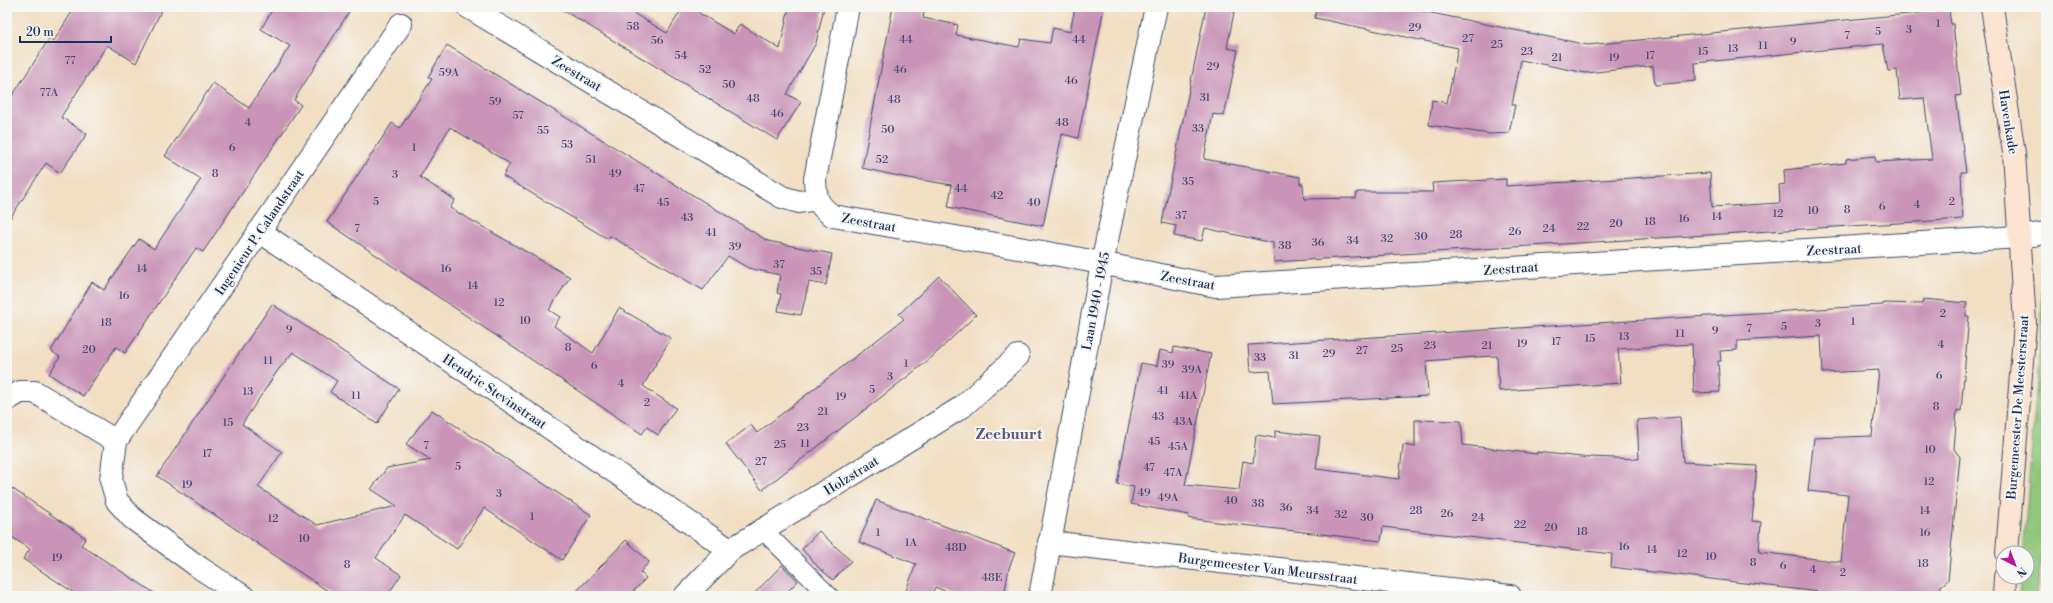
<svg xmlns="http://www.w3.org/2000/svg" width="2053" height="603" font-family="'Libre Bodoni',serif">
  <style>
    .green { fill: #8fc679; stroke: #557a6c }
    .building { fill: #c994b7 }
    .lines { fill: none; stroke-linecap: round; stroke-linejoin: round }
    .lane-casing { stroke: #3b496d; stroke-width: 20 }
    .street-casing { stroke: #3b496d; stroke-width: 24 }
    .secondary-casing { stroke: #3b496d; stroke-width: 24 }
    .lane { stroke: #fff; stroke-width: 18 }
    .street { stroke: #fff; stroke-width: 22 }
    .secondary { stroke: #fde4d1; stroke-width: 22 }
    .labels { text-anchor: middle; stroke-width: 4; stroke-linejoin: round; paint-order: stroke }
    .number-label { font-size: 11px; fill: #464874 }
    .street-label { font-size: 13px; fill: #1b2f5e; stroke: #f6f6f2 }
    .quarter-label { font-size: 15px; font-weight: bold; fill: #58527d; stroke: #f6f6f2 }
  </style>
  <rect width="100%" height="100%" fill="#f6f6f2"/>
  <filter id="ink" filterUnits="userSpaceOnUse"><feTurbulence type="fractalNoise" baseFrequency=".025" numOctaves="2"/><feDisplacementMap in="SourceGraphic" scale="8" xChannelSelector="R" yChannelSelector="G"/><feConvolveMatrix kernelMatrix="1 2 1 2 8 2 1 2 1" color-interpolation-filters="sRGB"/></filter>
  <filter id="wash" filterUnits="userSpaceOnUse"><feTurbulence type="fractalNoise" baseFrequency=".012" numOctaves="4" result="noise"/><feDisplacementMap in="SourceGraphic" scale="16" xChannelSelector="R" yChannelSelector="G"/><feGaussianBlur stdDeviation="0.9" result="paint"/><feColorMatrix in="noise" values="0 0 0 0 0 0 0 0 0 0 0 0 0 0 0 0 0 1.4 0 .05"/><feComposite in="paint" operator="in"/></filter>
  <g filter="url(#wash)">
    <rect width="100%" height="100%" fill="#f2dfc3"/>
    <!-- green -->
    <path class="green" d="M2046 255V512L2037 596H2019L2021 577H2027V553H2023L2042 320V281L2039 270Z"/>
    <g id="blocks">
      <!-- building -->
      <path class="building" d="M75 7H163L136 63 107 45 61 117 87 134 60 173 46 163 7 223V104L49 39 53 42Z
        M274 7H352L294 100 301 105 203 252 196 248 125 353 116 347 83 396 49 374 60 357 51 351 92 282 104 290 139 239 154 249 201 179 165 156 213 83 249 108 290 46 261 29Z
        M558 7H623L667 33 683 7H689L734 34 740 24 780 49 789 7H824L816 43 787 94 801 102 777 140Z
        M893 7H925L923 18 958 25 956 35 1019 47 1021 39 1050 43 1053 28 1070 32 1075 7H1104L1078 138 1062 134 1043 226 948 207 952 185 903 177 862 168Z
        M1206 7H1235L1227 48 1238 50 1224 116 1213 114 1204 159 1300 177V184H1303L1304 199 1356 198 1357 192H1433L1432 183 1506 179V186L1710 173 1712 207 1780 203 1779 185 1785 184 1784 170 1846 163V159L1875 156 1876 162 1932 159 1924 98 1900 100 1897 70 1888 71 1883 44 1695 63 1696 81 1655 85 1653 66 1586 73 1521 60 1512 105H1515L1509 133 1490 134 1429 125 1432 100 1447 103 1458 48 1315 18 1316 7H1402L1588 45 1949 10 1951 24H1953L1961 95 1956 96 1966 172H1961L1963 219 1274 262 1273 243 1205 228 1202 241 1174 236 1176 226 1162 223Z
        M447 45 768 241 832 254 826 285 809 282 801 315 778 311 781 294 777 293 780 275 748 268 728 256 703 290 610 236 608 239 503 176 510 164 450 127 420 177 455 200 450 208 570 277 549 310 560 317 554 326 593 353 619 308 671 338 643 386 676 408 658 435 647 427 642 434 327 222 392 123 400 128 432 79 428 77Z
        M939 276 976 315 930 359 762 490 726 444 751 425 757 433 904 319 899 314Z
        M1923 299 1967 303 1966 316H1969L1961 411 1957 410 1954 449 1960 457 1949 570 1948 580 1941 586 1940 596H1852L1611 567 1612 554 1383 527 1381 541 1217 522 1188 518 1189 515 1131 504 1134 487 1117 484 1141 363 1157 366 1160 350 1173 353 1174 347 1211 354 1185 485 1239 490 1243 461 1253 463 1256 435 1275 438V431L1320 436 1316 469 1399 479 1403 445 1415 447V420L1461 421 1463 445 1537 454V452L1590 458 1591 457 1639 459 1637 420 1680 417 1683 462 1757 466 1752 521 1761 522 1759 552 1841 562 1848 495 1808 491 1814 438 1872 436 1879 370 1823 373 1821 336 1737 341V350L1720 351 1721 361H1718L1720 392 1694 393 1692 344 1618 349 1621 383 1499 391 1497 356 1476 357 1426 361 1428 396 1273 404 1270 371 1250 372 1248 345 1883 305V303L1922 304Z
        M272 304 399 389 377 424 330 392 337 381 293 352 278 370 242 424 282 452 258 487 317 525 397 506 371 489 387 468 431 460 406 444 432 410 591 515 562 560 484 508 457 549 405 515 376 558 401 575 387 596H335L157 476Z
        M7 485 86 538 81 545 159 596H79L23 559 30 549 7 534Z
        M876 500 1015 553 1009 568 1004 596H958L935 587 931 596H904L916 564 859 542Z
        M819 531 851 561 833 580 819 568 802 549Z
        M626 540 649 562 640 572 646 578 629 596H572Z
        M782 565 798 581 783 596H752Z"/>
    </g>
  </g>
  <g filter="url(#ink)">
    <use href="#blocks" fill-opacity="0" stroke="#3b496d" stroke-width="1"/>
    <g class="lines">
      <!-- lane casing -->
      <g class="lane-casing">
        <path id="lane" d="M763 530 829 596"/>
      </g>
      <!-- street casing -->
      <g class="street-casing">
        <path id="street" d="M468 7 782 197 799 202 817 199
          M848 7 815 179C816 199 816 204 833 216L1065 256 1216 286 2020 237 2046 233
          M259 231 730 550
          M7 400 20 392H35L116 441
          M1049 542 1510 596
          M243 596 200 568 132 518 117 501 111 480 116 441 401 24
          M685 596 730 550 962 407 1018 356
          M1040 596 1102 264 1156 7"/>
      </g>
      <!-- secondary casing -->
      <g class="secondary-casing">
        <path id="secondary" d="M1992 7 2014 153 2025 323 2007 553
          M2004 596 2005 577"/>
      </g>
      <!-- lane -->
      <use href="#lane" class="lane"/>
      <!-- street -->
      <use href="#street" class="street"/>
      <!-- secondary -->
      <use href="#secondary" class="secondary"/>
    </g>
  </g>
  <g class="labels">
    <!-- number labels -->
    <g class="number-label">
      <text x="1938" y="27">1</text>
      <text x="633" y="30">58</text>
      <text x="1415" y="31">29</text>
      <text x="1909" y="33">3</text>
      <text x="1878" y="35">5</text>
      <text x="1847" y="39">7</text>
      <text x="1468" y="42">27</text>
      <text x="906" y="43">44</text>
      <text x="1079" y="43">44</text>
      <text x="657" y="44">56</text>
      <text x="1793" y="45">9</text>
      <text x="1497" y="48">25</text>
      <text x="1763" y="49">11</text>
      <text x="1733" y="52">13</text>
      <text x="1527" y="55">23</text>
      <text x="1703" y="55">15</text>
      <text x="681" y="59">54</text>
      <text x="1650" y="59">17</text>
      <text x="1557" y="61">21</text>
      <text x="1614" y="61">19</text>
      <text x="70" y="64">77</text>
      <text x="1213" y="70">29</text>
      <text x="705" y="73">52</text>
      <text x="900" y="73">46</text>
      <text x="449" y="76">59A</text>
      <text x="1071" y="84">46</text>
      <text x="729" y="88">50</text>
      <text x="49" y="96">77A</text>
      <text x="1205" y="101">31</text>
      <text x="753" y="102">48</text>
      <text x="894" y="103">48</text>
      <text x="495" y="105">59</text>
      <text x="777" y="117">46</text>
      <text x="518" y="119">57</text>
      <text x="248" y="126">4</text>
      <text x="1062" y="126">48</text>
      <text x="1198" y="132">33</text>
      <text x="888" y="133">50</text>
      <text x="543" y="134">55</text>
      <text x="567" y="148">53</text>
      <text x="232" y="151">6</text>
      <text x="414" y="151">1</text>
      <text x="591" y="163">51</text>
      <text x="882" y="163">52</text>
      <text x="215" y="177">8</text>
      <text x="615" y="177">49</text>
      <text x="395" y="178">3</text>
      <text x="1188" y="185">35</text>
      <text x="639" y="192">47</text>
      <text x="961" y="192">44</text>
      <text x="997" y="199">42</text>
      <text x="376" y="205">5</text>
      <text x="1952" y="205">2</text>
      <text x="663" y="206">45</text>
      <text x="1034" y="206">40</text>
      <text x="1917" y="208">4</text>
      <text x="1882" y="210">6</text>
      <text x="1847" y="213">8</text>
      <text x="1813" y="214">10</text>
      <text x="1778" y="217">12</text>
      <text x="1181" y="219">37</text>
      <text x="1717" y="220">14</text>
      <text x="687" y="221">43</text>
      <text x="1684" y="222">16</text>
      <text x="1650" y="225">18</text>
      <text x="1616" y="227">20</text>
      <text x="1583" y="230">22</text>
      <text x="357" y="232">7</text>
      <text x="1549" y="232">24</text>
      <text x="1515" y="235">26</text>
      <text x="711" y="236">41</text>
      <text x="1456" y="238">28</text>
      <text x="1421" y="240">30</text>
      <text x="1387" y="242">32</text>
      <text x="1353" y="244">34</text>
      <text x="1318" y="246">36</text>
      <text x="1285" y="249">38</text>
      <text x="735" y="250">39</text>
      <text x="779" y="268">37</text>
      <text x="142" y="272">14</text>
      <text x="446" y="272">16</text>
      <text x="816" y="275">35</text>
      <text x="473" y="289">14</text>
      <text x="124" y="299">16</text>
      <text x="499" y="306">12</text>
      <text x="1943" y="317">2</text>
      <text x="525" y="324">10</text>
      <text x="1853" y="325">1</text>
      <text x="106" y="326">18</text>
      <text x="1818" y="327">3</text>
      <text x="1784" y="330">5</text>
      <text x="1749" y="332">7</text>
      <text x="289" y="333">9</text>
      <text x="1715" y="334">9</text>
      <text x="1680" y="337">11</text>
      <text x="1624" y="340">13</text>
      <text x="1590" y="342">15</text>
      <text x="1556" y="345">17</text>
      <text x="1522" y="347">19</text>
      <text x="1941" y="348">4</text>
      <text x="1430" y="349">23</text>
      <text x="1487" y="349">21</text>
      <text x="568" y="351">8</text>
      <text x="1397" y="352">25</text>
      <text x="89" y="353">20</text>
      <text x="1362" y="354">27</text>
      <text x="1329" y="357">29</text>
      <text x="1294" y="359">31</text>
      <text x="1260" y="361">33</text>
      <text x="268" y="364">11</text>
      <text x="906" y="367">1</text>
      <text x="1168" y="368">39</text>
      <text x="594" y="369">6</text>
      <text x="1192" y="373">39A</text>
      <text x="1939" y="379">6</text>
      <text x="890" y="380">3</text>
      <text x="621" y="387">4</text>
      <text x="872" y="393">5</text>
      <text x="1163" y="394">41</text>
      <text x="248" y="395">13</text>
      <text x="356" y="399">11</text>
      <text x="1188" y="399">41A</text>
      <text x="841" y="400">19</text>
      <text x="647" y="406">2</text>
      <text x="1936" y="410">8</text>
      <text x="823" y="415">21</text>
      <text x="1158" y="420">43</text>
      <text x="1183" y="425">43A</text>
      <text x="228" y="426">15</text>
      <text x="803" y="431">23</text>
      <text x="1154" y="445">45</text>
      <text x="805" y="447">11</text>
      <text x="780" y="448">25</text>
      <text x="426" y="449">7</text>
      <text x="1178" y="450">45A</text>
      <text x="1930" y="453">10</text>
      <text x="207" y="457">17</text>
      <text x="761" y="465">27</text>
      <text x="458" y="470">5</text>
      <text x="1149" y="471">47</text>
      <text x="1173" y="476">47A</text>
      <text x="1929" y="485">12</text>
      <text x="187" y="488">19</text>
      <text x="1144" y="496">49</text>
      <text x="499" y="497">3</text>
      <text x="1168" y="501">49A</text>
      <text x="1231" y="504">40</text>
      <text x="1258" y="507">38</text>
      <text x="1286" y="511">36</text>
      <text x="1313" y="514">34</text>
      <text x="1416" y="514">28</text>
      <text x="1925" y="514">14</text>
      <text x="1447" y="517">26</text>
      <text x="1341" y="518">32</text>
      <text x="532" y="520">1</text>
      <text x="1367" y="521">30</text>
      <text x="1478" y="521">24</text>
      <text x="273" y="522">12</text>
      <text x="1520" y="528">22</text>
      <text x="1551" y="531">20</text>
      <text x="1582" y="535">18</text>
      <text x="878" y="536">1</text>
      <text x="1925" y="536">16</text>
      <text x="304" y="542">10</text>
      <text x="911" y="546">1A</text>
      <text x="1624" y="550">16</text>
      <text x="956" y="551">48D</text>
      <text x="1652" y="553">14</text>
      <text x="1682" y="557">12</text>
      <text x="1711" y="560">10</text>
      <text x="57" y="561">19</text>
      <text x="1753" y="566">8</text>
      <text x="1923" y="567">18</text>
      <text x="347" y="568">8</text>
      <text x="1783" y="569">6</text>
      <text x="1813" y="573">4</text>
      <text x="1843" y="576">2</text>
      <text x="992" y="581">48E</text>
    </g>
    <!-- street labels -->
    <g class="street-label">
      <text transform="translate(577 73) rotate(31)" y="5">Zeestraat</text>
      <text transform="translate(2009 122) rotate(81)" y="5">Havenkade</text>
      <text transform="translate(869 222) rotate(10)" y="5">Zeestraat</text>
      <text transform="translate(259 232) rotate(-56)" y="5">Ingenieur P. Calandstraat</text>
      <text transform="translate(1834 249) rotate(-3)" y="5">Zeestraat</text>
      <text transform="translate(1511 268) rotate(-4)" y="5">Zeestraat</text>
      <text transform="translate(1188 280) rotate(10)" y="5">Zeestraat</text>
      <text transform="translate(1095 301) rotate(-79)" y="5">Laan 1940 - 1945</text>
      <text transform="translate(495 391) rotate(34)" y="5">Hendric Stevinstraat</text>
      <text transform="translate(2017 407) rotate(-86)" y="5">Burgemeester De Meesterstraat</text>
      <text transform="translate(851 475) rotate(-32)" y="5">Holzstraat</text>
      <text transform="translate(1268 568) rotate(7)" y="5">Burgemeester Van Meursstraat</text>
    </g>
    <!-- quarter labels -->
    <g class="quarter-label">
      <text x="1009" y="439">Zeebuurt</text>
    </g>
  </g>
  <!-- margin -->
  <rect width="2053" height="603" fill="none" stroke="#f6f6f2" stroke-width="24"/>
  <!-- north arrow -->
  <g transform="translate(2015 565) rotate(138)"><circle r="19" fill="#f6f6f2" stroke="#9ea6b7"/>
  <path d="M0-3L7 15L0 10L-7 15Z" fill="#b5179e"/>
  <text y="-6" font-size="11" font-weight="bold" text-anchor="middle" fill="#1b2f5e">N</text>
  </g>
  <!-- scale -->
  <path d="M20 36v6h91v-6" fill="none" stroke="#1b2f5e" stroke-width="2"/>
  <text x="26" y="36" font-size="12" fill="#1b2f5e" stroke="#f6f6f2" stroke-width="3" paint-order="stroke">20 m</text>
</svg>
